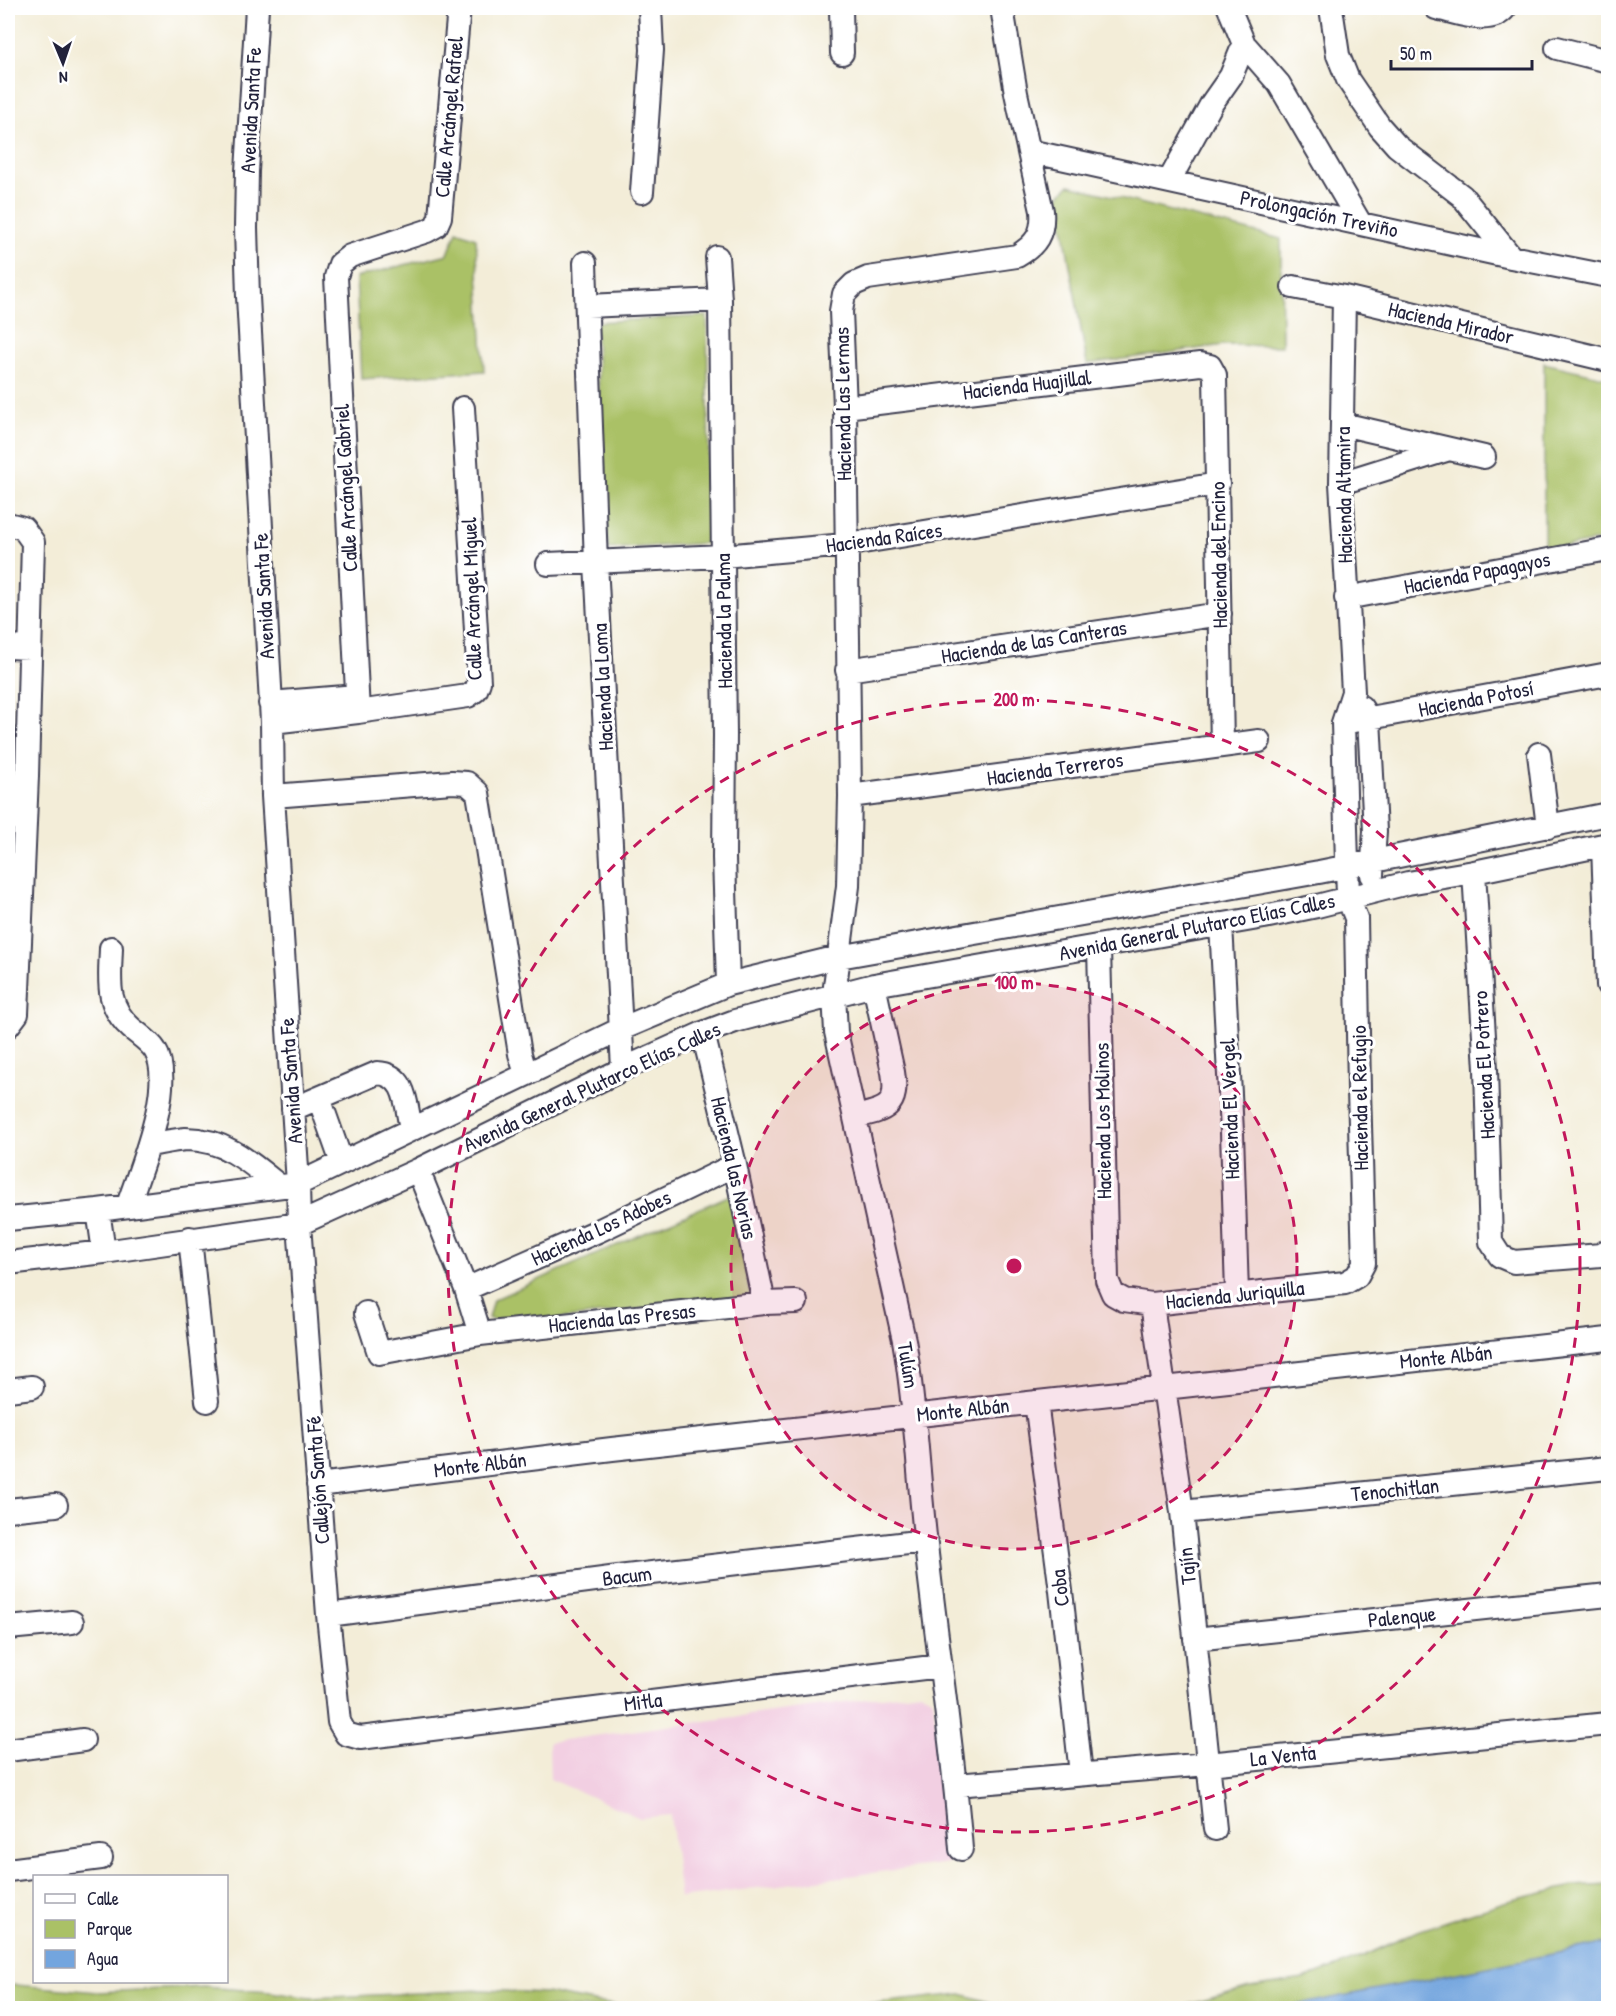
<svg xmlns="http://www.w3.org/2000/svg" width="1616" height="2016" font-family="'Patrick Hand',sans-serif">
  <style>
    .built { fill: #f2cfe2 }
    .green { fill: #aac166; stroke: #667250; stroke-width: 1.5 }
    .water { fill: #73a5de; stroke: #4a648c; stroke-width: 1.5 }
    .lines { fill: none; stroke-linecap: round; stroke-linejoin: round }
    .minor-casing { stroke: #414053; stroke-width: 26 }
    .minor { stroke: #fff; stroke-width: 22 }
    .ring { fill: none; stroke: #c2185b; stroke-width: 3; stroke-dasharray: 10 8 }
    .labels { text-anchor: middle; stroke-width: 6; stroke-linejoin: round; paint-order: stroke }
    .street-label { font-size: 21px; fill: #22223b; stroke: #fff }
    .centre { fill: #c2185b; stroke: #fff; stroke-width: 3 }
    .ring-label { font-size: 18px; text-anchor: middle; font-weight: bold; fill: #c2185b; stroke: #fff; stroke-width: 6; stroke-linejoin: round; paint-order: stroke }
  </style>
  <rect width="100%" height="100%" fill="#fff"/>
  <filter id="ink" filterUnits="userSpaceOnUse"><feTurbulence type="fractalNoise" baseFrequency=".0167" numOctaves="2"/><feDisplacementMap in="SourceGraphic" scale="12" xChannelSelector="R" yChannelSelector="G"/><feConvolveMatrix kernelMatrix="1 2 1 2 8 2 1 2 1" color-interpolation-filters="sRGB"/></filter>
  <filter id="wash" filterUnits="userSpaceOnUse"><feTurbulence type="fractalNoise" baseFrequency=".008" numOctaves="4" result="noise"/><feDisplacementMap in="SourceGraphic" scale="24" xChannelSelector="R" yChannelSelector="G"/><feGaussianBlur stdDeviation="1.35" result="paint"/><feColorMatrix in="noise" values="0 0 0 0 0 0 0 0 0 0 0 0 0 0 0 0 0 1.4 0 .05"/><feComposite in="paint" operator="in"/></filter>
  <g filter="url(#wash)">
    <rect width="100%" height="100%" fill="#f3edd8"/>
    <!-- built -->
    <path class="built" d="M920 1692 933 1699 948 1863 680 1898 670 1815 640 1818 550 1779 549 1742Z"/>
    <!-- green -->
    <path class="green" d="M1069 185 1281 239 1282 346 1224 345 1087 364 1058 197Z
      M457 231 476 238 484 371 361 379 356 277 448 254Z
      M707 316 710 543 608 549 595 322Z
      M1544 363 1608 378V539L1544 551Z
      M730 1195 751 1297 505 1325 488 1318 493 1300Z
      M1608 1884V2008H1154L1185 2006 1249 1987 1304 1979 1357 1959 1418 1931 1504 1902 1573 1886Z
      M16 1985 98 1992 204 1987 270 1992 311 1998 482 1990 546 1993 599 2003 646 2008H8V1986Z
      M961 1994 1008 2008H702L878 2003Z"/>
    <!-- water -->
    <path class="water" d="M1608 1943V2008H1282Z"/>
  </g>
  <g filter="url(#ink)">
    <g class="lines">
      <!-- minor casing -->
      <g class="minor-casing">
        <path id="minor" d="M257 8 247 171 246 228 248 297 272 722 273 796 298 1184 299 1224 328 1615 339 1722 346 1734 360 1738 940 1666
          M841 8 842 53
          M1229 8 1244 44 1279 84 1360 223
          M1331 8 1338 55 1348 80 1380 127 1397 146 1462 196 1511 257
          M1436 8C1456 12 1490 27 1505 8
          M1557 48 1608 61
          M1029 151 1511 257 1608 276
          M1169 181 1212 103 1231 76 1244 44
          M642 192 652 50 650 8
          M717 257 720 300 725 735 724 858 728 984
          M585 263 596 563 623 1069
          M1293 287 1344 297 1608 360
          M587 306 720 300
          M845 407 1200 364 1210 366 1215 375 1222 745
          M1342 424 1484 457
          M1341 483 1446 450
          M8 524 23 528 33 542 27 776 17 1014 8 1026
          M548 564 723 556 845 545 1218 484
          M1346 598 1608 549
          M8 647 30 648
          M847 670 1220 614
          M270 703 357 696
          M1361 707 1369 719 1375 831 1372 875
          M358 712 336 277 340 264 350 256 427 231 436 226 440 217 459 8
          M272 722 358 712 468 696 476 690 479 682 463 408
          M1343 723 1608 674
          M1539 754 1548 827
          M273 796 452 782 467 783 478 793 520 1054 526 1074
          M850 796 1259 741
          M1603 845 1608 985
          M1474 872 1486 1069 1491 1242 1500 1256 1514 1262 1601 1255 1608 1250
          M1221 924 1232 1132 1237 1294
          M1099 947 1107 1280 1113 1294 1124 1300 1152 1304 1345 1283 1357 1276 1364 1263 1359 1090 1356 918 1348 898 1343 723 1353 692 1341 483 1344 297
          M111 948C110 980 105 1005 131 1028 139 1035 149 1041 155 1050 176 1084 140 1169 128 1205
          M703 1033 735 1165 764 1303
          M319 1098 342 1163
          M293 1109 377 1073C407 1074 406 1106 411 1129
          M855 1117C886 1110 899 1107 893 1072L874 985
          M149 1145C161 1143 174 1140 186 1139 225 1139 251 1163 279 1186
          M418 1170 466 1289 480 1334
          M98 1210 104 1252
          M8 1219 98 1210 298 1184 621 1029 728 984 839 957 1319 872 1608 814
          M190 1238 207 1401
          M8 1263 104 1252 299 1224 418 1170 623 1069 703 1033 735 1021 874 985 1264 917 1317 906 1408 883 1474 872 1608 844
          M466 1289 598 1231 735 1165
          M1152 1304 1182 1512 1215 1829
          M366 1313 379 1353 480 1334 764 1303 796 1302
          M8 1390 32 1387
          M1036 1402 1061 1591 1081 1774
          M318 1485 612 1449 1608 1339
          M8 1510 56 1505
          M1182 1512 1608 1468
          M328 1615 618 1577 925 1541
          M8 1628 72 1622
          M1195 1639 1608 1595
          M8 1750 83 1740
          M956 1785 1208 1764 1608 1724
          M961 1849C953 1747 937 1646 926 1545 918 1476 916 1408 904 1340L836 1032 834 994 848 886 850 796 845 407 841 311 844 294 854 284 868 278 1017 256C1036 245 1044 233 1042 211L1016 93 1002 8
          M8 1870 101 1858"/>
      </g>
      <!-- minor -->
      <use href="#minor" class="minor"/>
    </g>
  </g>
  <!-- distance rings -->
  <circle cx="1014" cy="1266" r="283" fill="#c2185b" fill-opacity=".12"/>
  <g class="ring">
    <circle cx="1014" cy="1266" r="283"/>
    <circle cx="1014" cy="1266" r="566"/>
  </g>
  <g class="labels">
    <!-- street labels -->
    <g class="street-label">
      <text transform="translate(251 110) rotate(-87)" y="7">Avenida Santa Fe</text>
      <text transform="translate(449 117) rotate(-85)" y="7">Calle Arcángel Rafael</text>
      <text transform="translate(1319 214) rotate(12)" y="7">Prolongación Treviño</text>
      <text transform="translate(1451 323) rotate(13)" y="7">Hacienda Mirador</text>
      <text transform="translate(1027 385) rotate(-7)" y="7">Hacienda Huajillal</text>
      <text transform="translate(843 404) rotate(-91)" y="7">Hacienda Las Lermas</text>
      <text transform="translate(346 488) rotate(-93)" y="7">Calle Arcángel Gabriel</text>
      <text transform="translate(1344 495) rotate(-91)" y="7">Hacienda Altamira</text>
      <text transform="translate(884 538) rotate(-8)" y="7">Hacienda Raíces</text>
      <text transform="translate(1219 555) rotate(-91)" y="7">Hacienda del Encino</text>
      <text transform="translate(1477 573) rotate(-11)" y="7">Hacienda Papagayos</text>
      <text transform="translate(264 596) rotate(-93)" y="7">Avenida Santa Fe</text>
      <text transform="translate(472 599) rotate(-92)" y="7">Calle Arcángel Miguel</text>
      <text transform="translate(724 621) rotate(-91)" y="7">Hacienda la Palma</text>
      <text transform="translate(1034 642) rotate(-9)" y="7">Hacienda de las Canteras</text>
      <text transform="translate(603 687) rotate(-93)" y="7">Hacienda la Loma</text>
      <text transform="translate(1476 699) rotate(-11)" y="7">Hacienda Potosí</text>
      <text transform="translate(1055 769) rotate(-8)" y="7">Hacienda Terreros</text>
      <text transform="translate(1197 927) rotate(-11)" y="7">Avenida General Plutarco Elías Calles</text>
      <text transform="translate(1484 1065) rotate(-93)" y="7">Hacienda El Potrero</text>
      <text transform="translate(291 1081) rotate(-94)" y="7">Avenida Santa Fe</text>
      <text transform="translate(592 1087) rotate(-25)" y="7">Avenida General Plutarco Elías Calles</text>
      <text transform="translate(1360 1098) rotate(-91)" y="7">Hacienda el Refugio</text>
      <text transform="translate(1230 1109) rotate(-92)" y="7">Hacienda El Vergel</text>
      <text transform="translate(1103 1121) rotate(-91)" y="7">Hacienda Los Molinos</text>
      <text transform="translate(734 1168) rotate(77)" y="7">Hacienda las Norias</text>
      <text transform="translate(601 1228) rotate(-25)" y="7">Hacienda Los Adobes</text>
      <text transform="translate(1235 1295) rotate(-6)" y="7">Hacienda Juriquilla</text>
      <text transform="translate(622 1318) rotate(-6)" y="7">Hacienda las Presas</text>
      <text transform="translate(1446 1357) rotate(-6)" y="7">Monte Albán</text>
      <text transform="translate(908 1365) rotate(81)" y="7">Tulúm</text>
      <text transform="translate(963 1410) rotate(-6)" y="7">Monte Albán</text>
      <text transform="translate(480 1465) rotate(-7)" y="7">Monte Albán</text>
      <text transform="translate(318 1480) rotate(-94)" y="7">Callejón Santa Fé</text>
      <text transform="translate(1395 1490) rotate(-6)" y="7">Tenochitlan</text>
      <text transform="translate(1187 1566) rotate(-96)" y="7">Tajín</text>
      <text transform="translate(627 1576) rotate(-7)" y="7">Bacum</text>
      <text transform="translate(1060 1588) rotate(-97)" y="7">Coba</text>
      <text transform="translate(1402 1617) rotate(-6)" y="7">Palenque</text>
      <text transform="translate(643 1702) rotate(-7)" y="7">Mitla</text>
      <text transform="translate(1283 1756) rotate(-6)" y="7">La Venta</text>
    </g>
  </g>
  <circle cx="1014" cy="1266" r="9" class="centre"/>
  <g class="ring-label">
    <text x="1014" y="706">200 m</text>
    <text x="1014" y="989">100 m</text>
  </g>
  <!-- margin -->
  <rect width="1616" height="2016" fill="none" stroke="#fff" stroke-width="30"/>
  <!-- legend -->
  <rect x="33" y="1875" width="195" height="108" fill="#ffffff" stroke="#a7a7b1" stroke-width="1.5"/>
  <rect x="45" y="1894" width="30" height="9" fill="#ffffff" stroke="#a7a7b1" stroke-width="1.5"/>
  <text x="87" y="1905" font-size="18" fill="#22223b">Calle</text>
  <rect x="45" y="1920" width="30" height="18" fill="#aac166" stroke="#a7a7b1" stroke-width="1.5"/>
  <text x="87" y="1935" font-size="18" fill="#22223b">Parque</text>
  <rect x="45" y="1950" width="30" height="18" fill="#73a5de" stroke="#a7a7b1" stroke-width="1.5"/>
  <text x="87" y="1965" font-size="18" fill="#22223b">Agua</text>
  <!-- north arrow -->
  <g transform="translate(63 63) rotate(178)" stroke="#ffffff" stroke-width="4.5" paint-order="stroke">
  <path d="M0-4.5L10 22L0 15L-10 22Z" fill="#22223b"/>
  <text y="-9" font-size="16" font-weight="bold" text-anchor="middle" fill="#22223b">N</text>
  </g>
  <!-- scale -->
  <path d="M1391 60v9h141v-9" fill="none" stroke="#22223b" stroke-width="3"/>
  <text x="1400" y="60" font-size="18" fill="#22223b" stroke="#ffffff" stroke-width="4.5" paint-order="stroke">50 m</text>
</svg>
